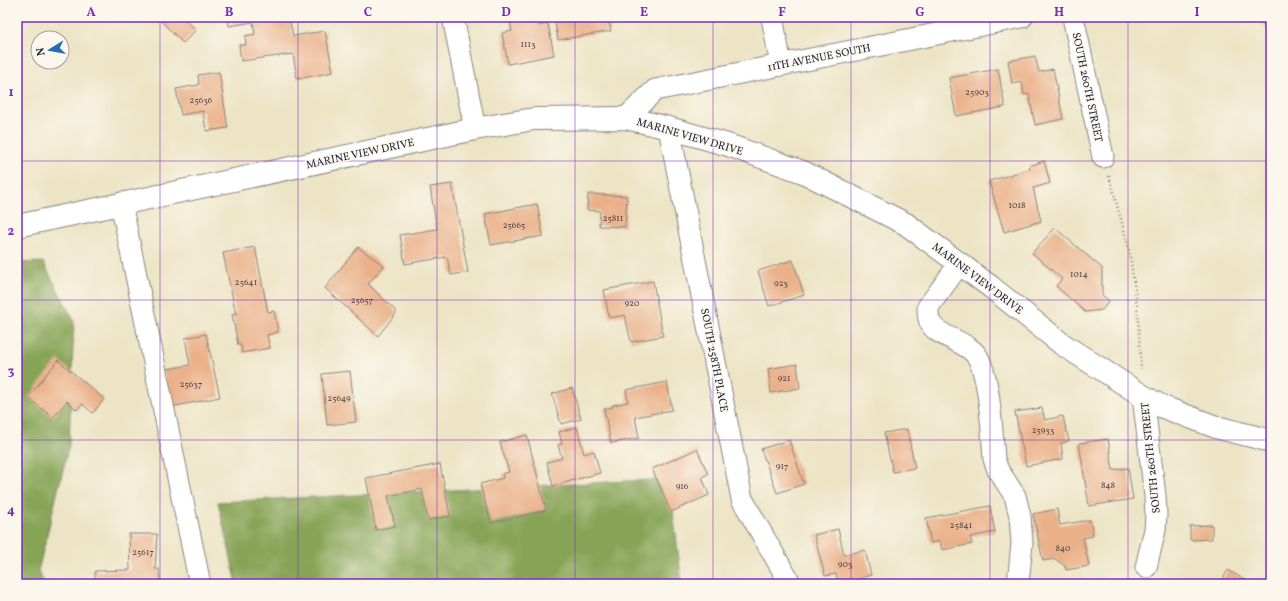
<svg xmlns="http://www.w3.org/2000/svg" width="1288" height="601" font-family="Vollkorn,serif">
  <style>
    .forest { fill: #87a456; stroke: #546348 }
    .building { fill: #eab189 }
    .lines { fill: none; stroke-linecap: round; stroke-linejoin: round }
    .minor-casing { stroke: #888380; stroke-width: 23 }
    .major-casing { stroke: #888380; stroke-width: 24 }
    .path { stroke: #888380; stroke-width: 2.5; stroke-dasharray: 1 3; stroke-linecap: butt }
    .minor { stroke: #fff; stroke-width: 21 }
    .major { stroke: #fff; stroke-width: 22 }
    .grid { fill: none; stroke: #7b2cbf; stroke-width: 1; stroke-opacity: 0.55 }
    .labels { text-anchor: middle; stroke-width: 3; stroke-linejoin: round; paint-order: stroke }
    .number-label { font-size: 9px; fill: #54464e }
    .street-label { font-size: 11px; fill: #22223b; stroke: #fbf7ec }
    .neatline { fill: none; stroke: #7b2cbf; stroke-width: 1.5 }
    .grid-label { font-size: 13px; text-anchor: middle; font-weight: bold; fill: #7b2cbf }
  </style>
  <rect width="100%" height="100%" fill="#fbf7ec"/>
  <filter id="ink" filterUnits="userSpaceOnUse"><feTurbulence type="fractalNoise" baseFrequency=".025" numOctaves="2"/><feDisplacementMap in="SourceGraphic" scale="8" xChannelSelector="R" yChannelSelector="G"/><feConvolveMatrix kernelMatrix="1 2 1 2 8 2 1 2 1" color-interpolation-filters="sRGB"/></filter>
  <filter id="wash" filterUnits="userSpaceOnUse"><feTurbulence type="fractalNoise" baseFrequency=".012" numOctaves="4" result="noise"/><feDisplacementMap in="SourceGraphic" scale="16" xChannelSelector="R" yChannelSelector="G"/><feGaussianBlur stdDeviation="0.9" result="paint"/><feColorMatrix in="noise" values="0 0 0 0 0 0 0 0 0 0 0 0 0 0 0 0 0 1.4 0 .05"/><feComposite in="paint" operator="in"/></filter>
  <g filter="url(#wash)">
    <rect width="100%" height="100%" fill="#ede4c5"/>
    <!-- forest -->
    <path class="forest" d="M43 262 74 321 69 445 38 571 45 584H17V263Z
      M669 479 682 584H237L218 502Z"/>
    <g id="blocks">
      <!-- building -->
      <path class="building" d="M161 17H182L196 30 183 43 159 19Z
        M228 17H289L293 36 325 31 333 72 297 79 293 54 241 61 239 45H246L245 36 255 34 253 22 229 26Z
        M509 17H537L539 26 548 24 554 55 508 64 502 33 512 31Z
        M554 17H608L611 31 558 40Z
        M1259 17H1271V37Z
        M1035 56 1039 72 1053 69 1063 119 1035 125 1029 94 1024 95 1022 82 1012 84 1008 61Z
        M998 69 1005 107 956 116 949 78Z
        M219 72 228 128 206 131 203 111 181 115 176 89 199 85 198 75Z
        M1044 161 1050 183 1033 188 1041 221 1004 232 989 181 1030 169 1029 166Z
        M452 184 468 272 451 275 447 257 405 264 400 235 437 229 430 187Z
        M588 194 627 196 625 227 599 226 600 211 587 210Z
        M537 204 543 236 491 245 485 214Z
        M1055 228 1102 268V295L1109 301 1102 310 1085 312 1056 286 1062 279 1032 253Z
        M255 247 268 312 274 311 278 332 267 335 270 348 242 353 241 345H238L232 314H236L223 253Z
        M358 247 384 266 368 284 397 312 378 336 325 288Z
        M793 260 804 295 769 306 758 271Z
        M653 281 663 336 631 342 625 315 609 318 604 290Z
        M206 334 220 397 171 407 163 370 190 365 185 338Z
        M58 360 104 399 93 413 82 404 77 410 67 401 53 418 28 397Z
        M797 364 800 388 771 393 768 369Z
        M350 371 356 422 327 425 322 374Z
        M667 382 672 410 635 417 639 438 611 443 604 409 613 407V405L628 402 626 390Z
        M572 388 581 419 561 424 552 394Z
        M1042 408 1045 420 1063 416 1069 441 1061 443 1063 459 1026 466 1015 412Z
        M577 427 584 454 594 451 600 473 553 486 547 462 562 458 558 445 562 444 559 432Z
        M907 429 915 468 893 472 884 433Z
        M527 435 546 510 491 523 480 484 503 478 502 474 509 472 500 442Z
        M1108 439 1113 470 1128 468 1133 499 1089 506 1079 443Z
        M789 440 804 484 777 493 761 449Z
        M697 449 708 474 702 477 709 495 671 512 652 469Z
        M440 464 450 516 428 520 422 489 388 496 395 526 376 530 366 478Z
        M990 506 995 532 970 537 972 544 942 550 940 541 931 543 926 518Z
        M1057 509 1060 525 1090 520 1093 536 1083 538 1089 566 1066 570 1065 566 1055 559 1043 561 1033 514Z
        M1212 525V539L1190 540V526Z
        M838 529 844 555 865 550 871 575 839 584 836 574 825 576 814 535Z
        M129 534H157L155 569H159L160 584H95V571L130 570Z
        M1228 570 1252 584H1220Z"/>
    </g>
  </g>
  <g filter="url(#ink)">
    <use href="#blocks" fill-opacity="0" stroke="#888380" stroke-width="1"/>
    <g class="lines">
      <!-- minor casing -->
      <g class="minor-casing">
        <path id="minor" d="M453 17 475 129
          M772 17 781 65
          M1073 17 1103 157
          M626 118 655 90 1022 17
          M669 128 742 499 790 583
          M121 203 200 584
          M960 263 928 307C928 312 928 318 930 322 936 337 966 340 977 356 990 377 992 433 994 459L998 470 1015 496 1020 516 1022 543 1018 584
          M1143 396 1155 496 1156 515 1155 530 1146 567"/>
      </g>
      <!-- major casing -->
      <g class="major-casing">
        <path id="major" d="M17 226 475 129 534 119 626 118 669 128 728 145 803 172 906 224 991 287 1062 344 1143 396 1163 407 1216 427 1271 441"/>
      </g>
      <!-- path -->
      <path class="path" d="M1109 176 1129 249 1137 304 1141 369"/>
      <!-- minor -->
      <use href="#minor" class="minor"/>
      <!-- major -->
      <use href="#major" class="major"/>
    </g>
  </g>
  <!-- grid -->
  <path class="grid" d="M160 17V584M298 17V584M437 17V584M575 17V584M713 17V584M851 17V584M990 17V584M1128 17V584M17 161H1271M17 300H1271M17 440H1271"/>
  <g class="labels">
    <!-- number labels -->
    <g class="number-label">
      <text x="528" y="47">1113</text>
      <text x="977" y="95">25903</text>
      <text x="201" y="103">25636</text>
      <text x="1017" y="208">1018</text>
      <text x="613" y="221">25811</text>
      <text x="514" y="228">25665</text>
      <text x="1079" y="277">1014</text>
      <text x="246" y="285">25641</text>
      <text x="781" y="286">923</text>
      <text x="362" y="303">25657</text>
      <text x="632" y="306">920</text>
      <text x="784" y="381">921</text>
      <text x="191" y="387">25637</text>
      <text x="339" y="401">25649</text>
      <text x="1043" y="433">25933</text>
      <text x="782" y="469">917</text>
      <text x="1108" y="488">848</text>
      <text x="682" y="489">916</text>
      <text x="961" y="528">25841</text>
      <text x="1063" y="551">840</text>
      <text x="143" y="555">25617</text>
      <text x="845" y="567">903</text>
    </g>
    <!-- street labels -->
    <g class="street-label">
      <text transform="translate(819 57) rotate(-11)" y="4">11TH AVENUE SOUTH</text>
      <text transform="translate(1088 87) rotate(78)" y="4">SOUTH 260TH STREET</text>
      <text transform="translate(690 136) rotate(16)" y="4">MARINE VIEW DRIVE</text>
      <text transform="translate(360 153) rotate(-12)" y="4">MARINE VIEW DRIVE</text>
      <text transform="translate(978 278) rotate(37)" y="4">MARINE VIEW DRIVE</text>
      <text transform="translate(715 360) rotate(79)" y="4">SOUTH 258TH PLACE</text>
      <text transform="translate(1150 458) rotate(-96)" y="4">SOUTH 260TH STREET</text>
    </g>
  </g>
  <!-- margin -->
  <rect width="1288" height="601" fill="none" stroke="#fbf7ec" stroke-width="44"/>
  <!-- north arrow -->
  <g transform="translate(50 50) rotate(259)"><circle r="19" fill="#fbf7ec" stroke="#a4a2a5"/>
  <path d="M0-3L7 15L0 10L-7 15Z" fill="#1f6fb2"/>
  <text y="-6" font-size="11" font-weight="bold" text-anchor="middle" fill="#22223b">N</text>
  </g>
  <rect x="22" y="22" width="1244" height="557" class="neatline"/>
  <g class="grid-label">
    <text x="91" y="16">A</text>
    <text x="229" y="16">B</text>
    <text x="368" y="16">C</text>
    <text x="506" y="16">D</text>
    <text x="644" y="16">E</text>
    <text x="782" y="16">F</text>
    <text x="920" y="16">G</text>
    <text x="1059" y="16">H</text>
    <text x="1197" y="16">I</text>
    <text x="11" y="96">1</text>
    <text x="11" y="235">2</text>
    <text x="11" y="375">3</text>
    <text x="11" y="514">4</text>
  </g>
</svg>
